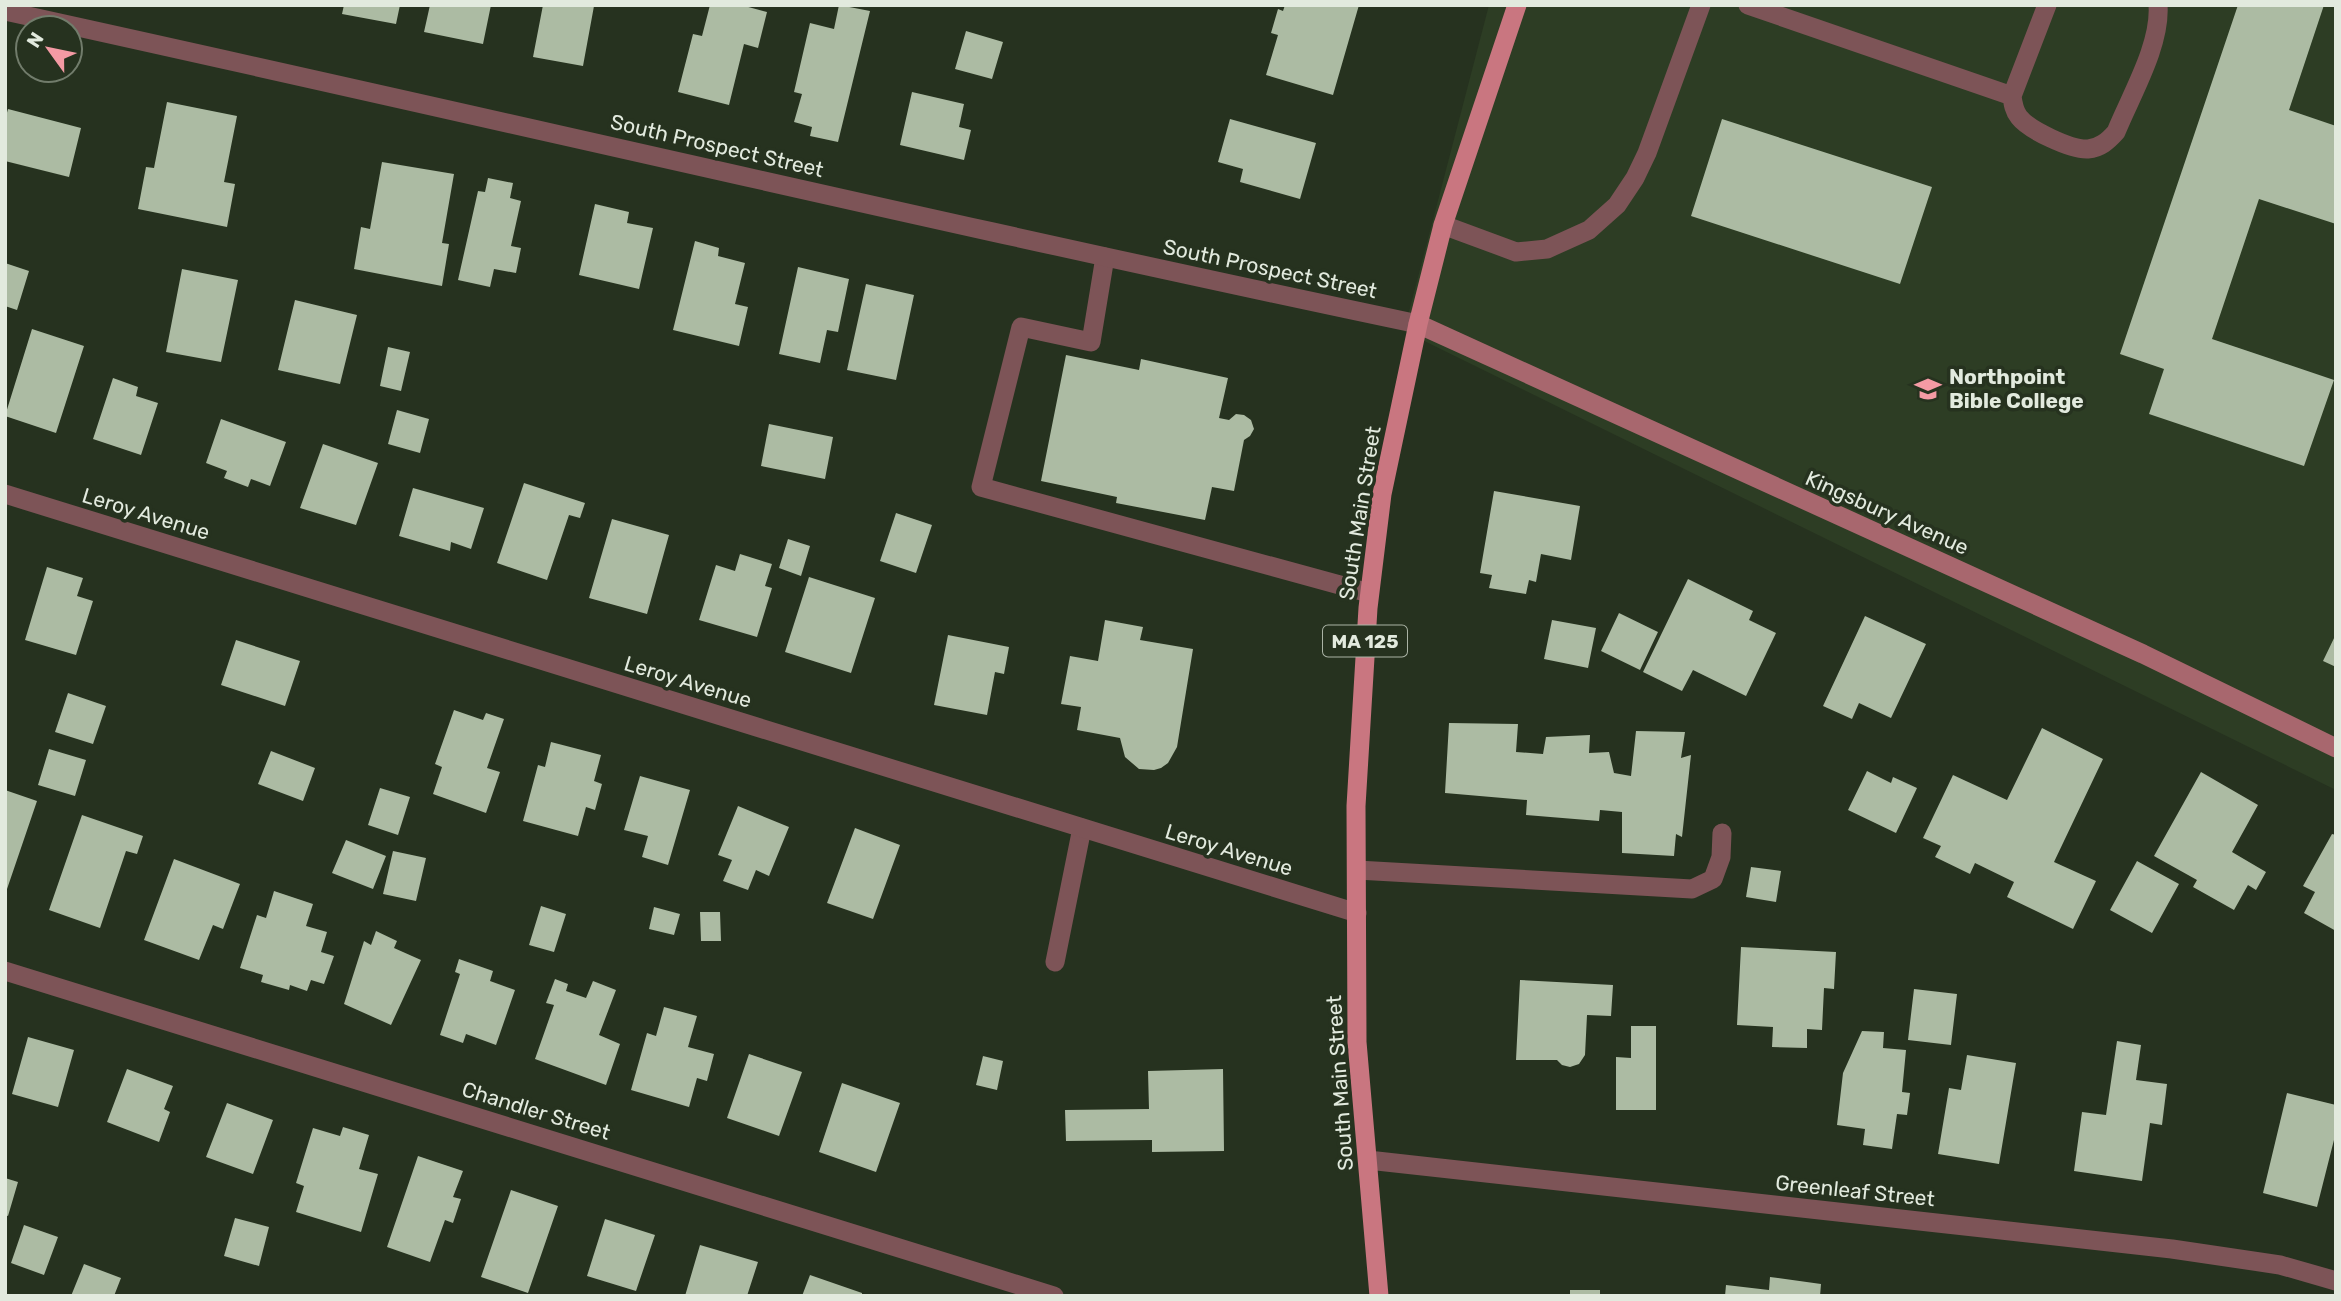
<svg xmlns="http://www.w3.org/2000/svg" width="2341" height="1301" font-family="Rubik,sans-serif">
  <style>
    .built { fill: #2d3d24 }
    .building { fill: #acbba3 }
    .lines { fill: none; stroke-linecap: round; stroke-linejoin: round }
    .service { stroke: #7d5457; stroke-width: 19 }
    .minor { stroke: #7d5457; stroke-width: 19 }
    .tertiary { stroke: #7d5457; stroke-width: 19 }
    .secondary { stroke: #a8676e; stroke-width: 19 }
    .primary { stroke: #c97680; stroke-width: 19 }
    .labels { text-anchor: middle; stroke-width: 7; stroke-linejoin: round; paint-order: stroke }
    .shield { fill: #26321f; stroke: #aab3a5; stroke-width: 2 }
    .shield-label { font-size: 19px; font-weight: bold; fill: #e2eade }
    .street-label { font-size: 21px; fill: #e2eade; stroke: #26321f }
    .poi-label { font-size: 21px; font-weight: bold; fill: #e2eade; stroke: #26321f; text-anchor: start }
  </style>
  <rect width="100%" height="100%" fill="#26321f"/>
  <!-- built -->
  <path class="built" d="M1489 5H2336V790L1404 331Z"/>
  <!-- building -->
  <path class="building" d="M344 5H400L396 24 342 14Z
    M430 5H491L483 44 424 32Z
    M543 5 594 6 583 66 533 57Z
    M710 5H741L767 12 758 48 744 44 729 105 678 92 693 34 702 36Z
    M839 5 870 11 838 142 810 136 812 127 794 122 802 94 794 92 810 23 834 29Z
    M1285 5H1359L1333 95 1266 75 1278 35 1271 33 1278 9 1283 11Z
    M2238 5H2324L2289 110 2336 126V224L2259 199 2212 339 2334 380 2304 466 2149 414 2164 369 2120 354Z
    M966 31 1003 42 992 79 955 69Z
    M912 92 964 104 959 127 971 130 964 160 900 145Z
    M167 102 237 116 224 182 235 184 227 227 138 209 146 167 154 168Z
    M8 109 81 128 69 177 5 161V120Z
    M1230 119 1316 143 1300 199 1240 182 1243 169 1218 162Z
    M1722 119 1932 187 1900 284 1691 216Z
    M382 162 454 174 442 243 449 244 442 286 354 269 361 227 370 229Z
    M488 178 513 183 510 198 521 201 511 246 521 248 516 273 494 269 490 287 458 280 478 191 485 192Z
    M595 204 629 212 627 223 653 228 639 289 579 275Z
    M695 241 719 248 718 256 745 263 735 304 748 307 739 346 673 330Z
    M5 263 29 271 17 310 5 306Z
    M798 267 849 279 838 332 827 330 820 363 779 354Z
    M182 269 238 280 221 362 166 352Z
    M866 284 914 295 896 380 847 370Z
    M295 300 357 315 340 384 278 370Z
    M32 329 84 346 56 433 5 416Z
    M388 347 410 352 401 391 380 386Z
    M1066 355 1139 370 1141 359 1228 378 1219 418 1229 420 1236 414 1244 415 1251 420 1254 429 1250 436 1244 440 1234 491 1212 487 1205 520 1116 503 1117 497 1041 481Z
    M113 378 138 387 136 396 158 403 141 455 93 439Z
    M397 410 429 419 420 453 388 444Z
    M221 419 286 442 270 486 251 479 248 487 224 478 227 471 206 463Z
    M769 424 833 437 825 479 761 466Z
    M323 444 378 463 356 525 300 508Z
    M524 483 585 503 580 518 569 515 547 580 497 563Z
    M413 488 484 508 471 549 451 542 450 551 399 536Z
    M1494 491 1580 506 1571 560 1541 554 1536 582 1529 580 1526 594 1489 588 1492 575 1480 573Z
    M896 513 932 525 916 573 880 561Z
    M612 519 669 535 647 614 589 598Z
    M788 539 810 546 801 576 779 568Z
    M740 554 772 564 765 586 772 588 757 637 699 620 716 565 735 571Z
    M47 567 83 578 77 596 93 601 76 655 25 640Z
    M809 577 875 598 851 673 785 652Z
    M1688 579 1753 611 1749 620 1776 633 1746 696 1693 670 1682 691 1643 672Z
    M1619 613 1658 632 1640 670 1601 651Z
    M1865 616 1926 644 1891 718 1859 703 1852 719 1823 706Z
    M1105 620 1143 627 1140 640 1193 649 1177 747 1168 763 1161 768 1154 770 1139 769 1125 757 1120 738 1077 730 1081 707 1061 704 1070 656 1098 661Z
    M1552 620 1596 628 1588 668 1544 659Z
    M2336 634V667L2323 661Z
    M948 635 1009 647 1004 674 995 672 987 715 934 705Z
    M236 640 300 661 285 706 221 685Z
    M68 693 106 706 93 744 55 732Z
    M454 710 483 720 486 713 504 719 487 768 500 772 486 813 433 794 442 767 435 764Z
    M1449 723 1518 724 1516 752 1543 754 1546 737 1590 735 1589 753 1609 752 1614 773 1631 776 1636 731 1685 732 1681 758 1691 755 1682 837 1676 834 1674 856 1622 853V812L1600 810 1599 821 1526 815 1527 800 1445 793Z
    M2042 728 2103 759 2054 862 2096 881 2073 929 2007 897 2014 882 1975 863 1970 874 1935 857 1941 846 1923 838 1953 775 2007 800Z
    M551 742 601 755 594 781 602 784 595 810 586 807 578 836 523 821 538 765 545 767Z
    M49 749 86 760 75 796 38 785Z
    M271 751 315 768 303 801 258 784Z
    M1867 771 1891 783 1893 777 1917 788 1896 833 1848 810Z
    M2201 772 2258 805 2232 852 2266 872 2256 890 2248 885 2234 910 2193 887 2197 880 2154 856Z
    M640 776 690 790 668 865 642 857 648 836 624 830Z
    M380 788 410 797 398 835 368 825Z
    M5 790 37 801 6 892H5Z
    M738 806 789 827 769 876 756 870 748 890 723 881 732 860 718 855Z
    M82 815 143 836 137 854 126 851 100 928 49 910Z
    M855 828 900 845 873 919 827 903Z
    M2332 834 2336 835V931L2304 913 2315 892 2303 886Z
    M346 840 386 856 373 889 332 873Z
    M393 851 426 858 416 901 383 894Z
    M174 859 240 884 223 929 213 925 199 960 144 940Z
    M2137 861 2179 884 2152 933 2110 910Z
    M1751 867 1781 871 1776 902 1746 897Z
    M274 891 313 904 306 926 327 932 321 952 334 956 324 984 311 980 307 991 290 985 289 990 261 982 263 975 240 968 257 915 266 918Z
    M541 906 566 914 554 952 529 945Z
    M654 907 680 914 674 935 649 929Z
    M700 912H720L721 941H701Z
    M376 931 397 941 394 948 421 960 391 1025 344 1004 364 941 371 945Z
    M1741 947 1836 952 1834 989 1824 988 1822 1030 1807 1029V1048L1772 1047 1773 1027 1737 1025Z
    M459 959 493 971 490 981 515 990 496 1045 466 1034 463 1043 440 1035 460 974 455 972Z
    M555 979 568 984 566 991 586 998 593 981 616 990 599 1035 620 1044 606 1085 535 1059 554 1005 546 1003Z
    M1520 980 1613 985 1611 1016 1587 1015 1585 1055 1579 1064 1570 1067 1562 1065 1557 1060H1516Z
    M1914 989 1957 994 1951 1045 1908 1040Z
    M664 1007 697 1016 688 1047 714 1054 707 1081 697 1078 689 1107 631 1090 647 1033 656 1036Z
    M1631 1026H1656V1110H1616V1057L1631 1058Z
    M1862 1031 1884 1032 1883 1048 1906 1050 1902 1092 1910 1093 1907 1115 1897 1114 1892 1149 1863 1145 1865 1129 1837 1125 1843 1073Z
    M28 1037 74 1050 58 1107 12 1094Z
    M2117 1041 2141 1045 2136 1080 2167 1084 2162 1125 2150 1123 2142 1181 2074 1171 2082 1112 2106 1115Z
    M749 1054 802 1072 779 1136 727 1118Z
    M1967 1055 2016 1063 1999 1164 1938 1154 1949 1088 1961 1090Z
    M983 1056 1003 1061 997 1090 976 1085Z
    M127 1069 173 1086 164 1109 170 1112 159 1142 107 1122Z
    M1223 1069 1224 1151 1152 1152V1140L1066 1141 1065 1110 1149 1109 1148 1071Z
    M842 1083 900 1103 876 1172 819 1152Z
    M2287 1093 2336 1105V1132L2317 1207 2263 1193Z
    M227 1103 273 1120 253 1174 206 1157Z
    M343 1127 369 1135 359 1169 378 1174 361 1232 296 1212 304 1186 296 1183 313 1128 340 1136Z
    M418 1156 463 1171 453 1197 461 1199 453 1223 445 1220 430 1262 387 1247Z
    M5 1178 18 1182 8 1216 5 1215Z
    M511 1190 558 1206 528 1293 481 1277Z
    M235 1218 269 1227 259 1266 224 1256Z
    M605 1219 655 1235 636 1291 587 1276Z
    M24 1225 58 1237 44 1275 11 1263Z
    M700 1245 758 1262 747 1296H685Z
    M84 1264 121 1278 114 1296H71Z
    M810 1275 862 1293V1296H802Z
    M1770 1277 1821 1284 1820 1296H1725L1726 1285 1769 1290Z
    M1570 1290H1600V1296H1570Z"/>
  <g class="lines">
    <!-- service -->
    <path class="service" d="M1748 5 2012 96
      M2047 5 2012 96C2013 104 2014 111 2019 117 2029 130 2071 150 2088 149 2100 148 2108 141 2116 132 2131 95 2161 45 2158 5
      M1443 225 1516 252 1547 249 1589 230 1617 205 1635 178 1647 153 1701 5
      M1105 257 1091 342 1021 327 981 487 1369 593
      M1357 870 1692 889 1713 879 1721 857 1722 833
      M1055 962 1082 828"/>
    <!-- minor -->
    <path class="minor" d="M5 494 1357 913
      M5 971 1054 1296
      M1368 1160 2172 1249 2280 1265 2336 1281"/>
    <!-- tertiary -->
    <path class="tertiary" d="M5 11C476 114 946 225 1418 324"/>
    <!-- secondary -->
    <path class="secondary" d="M1418 324 2143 654 2336 748"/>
    <!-- primary -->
    <path class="primary" d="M1379 1296 1357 1042 1356 806 1368 608 1382 494 1418 324 1443 225 1517 5"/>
  </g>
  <!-- icons -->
  <defs>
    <g id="university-bare" transform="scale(2.1)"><path d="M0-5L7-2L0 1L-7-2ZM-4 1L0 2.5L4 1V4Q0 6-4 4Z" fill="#f49aa4" stroke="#26321f" stroke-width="2.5" paint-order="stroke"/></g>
  </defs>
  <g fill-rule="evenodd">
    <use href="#university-bare" x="1928" y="389"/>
  </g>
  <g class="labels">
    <!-- shield labels -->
    <rect class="shield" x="1323" y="625.5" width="84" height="31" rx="5"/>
    <g class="shield-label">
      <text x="1365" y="648">MA 125</text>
    </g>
    <!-- street labels -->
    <g class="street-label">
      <text transform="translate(717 146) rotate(13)" y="7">South Prospect Street</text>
      <text transform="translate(1270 269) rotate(12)" y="7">South Prospect Street</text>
      <text transform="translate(1360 513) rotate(-81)" y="7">South Main Street</text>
      <text transform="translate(1887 513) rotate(24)" y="7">Kingsbury Avenue</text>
      <text transform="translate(146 514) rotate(17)" y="7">Leroy Avenue</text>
      <text transform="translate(688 682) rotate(17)" y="7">Leroy Avenue</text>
      <text transform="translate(1229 850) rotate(17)" y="7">Leroy Avenue</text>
      <text transform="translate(1340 1083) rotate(-94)" y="7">South Main Street</text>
      <text transform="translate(536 1111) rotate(17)" y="7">Chandler Street</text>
      <text transform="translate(1855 1191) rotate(6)" y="7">Greenleaf Street</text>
    </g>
    <!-- poi labels -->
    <g class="poi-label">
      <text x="1949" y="384">Northpoint<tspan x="1949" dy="24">Bible College</tspan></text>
    </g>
  </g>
  <!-- border -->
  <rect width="2341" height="1301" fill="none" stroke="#e2eade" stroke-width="14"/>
  <!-- north arrow -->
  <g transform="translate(49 49) rotate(303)"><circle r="33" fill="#26321f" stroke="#717c6b" stroke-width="2"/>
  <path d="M0-5L12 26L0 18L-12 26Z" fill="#f49aa4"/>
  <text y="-10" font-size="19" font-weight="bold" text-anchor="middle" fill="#e2eade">N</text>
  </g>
</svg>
